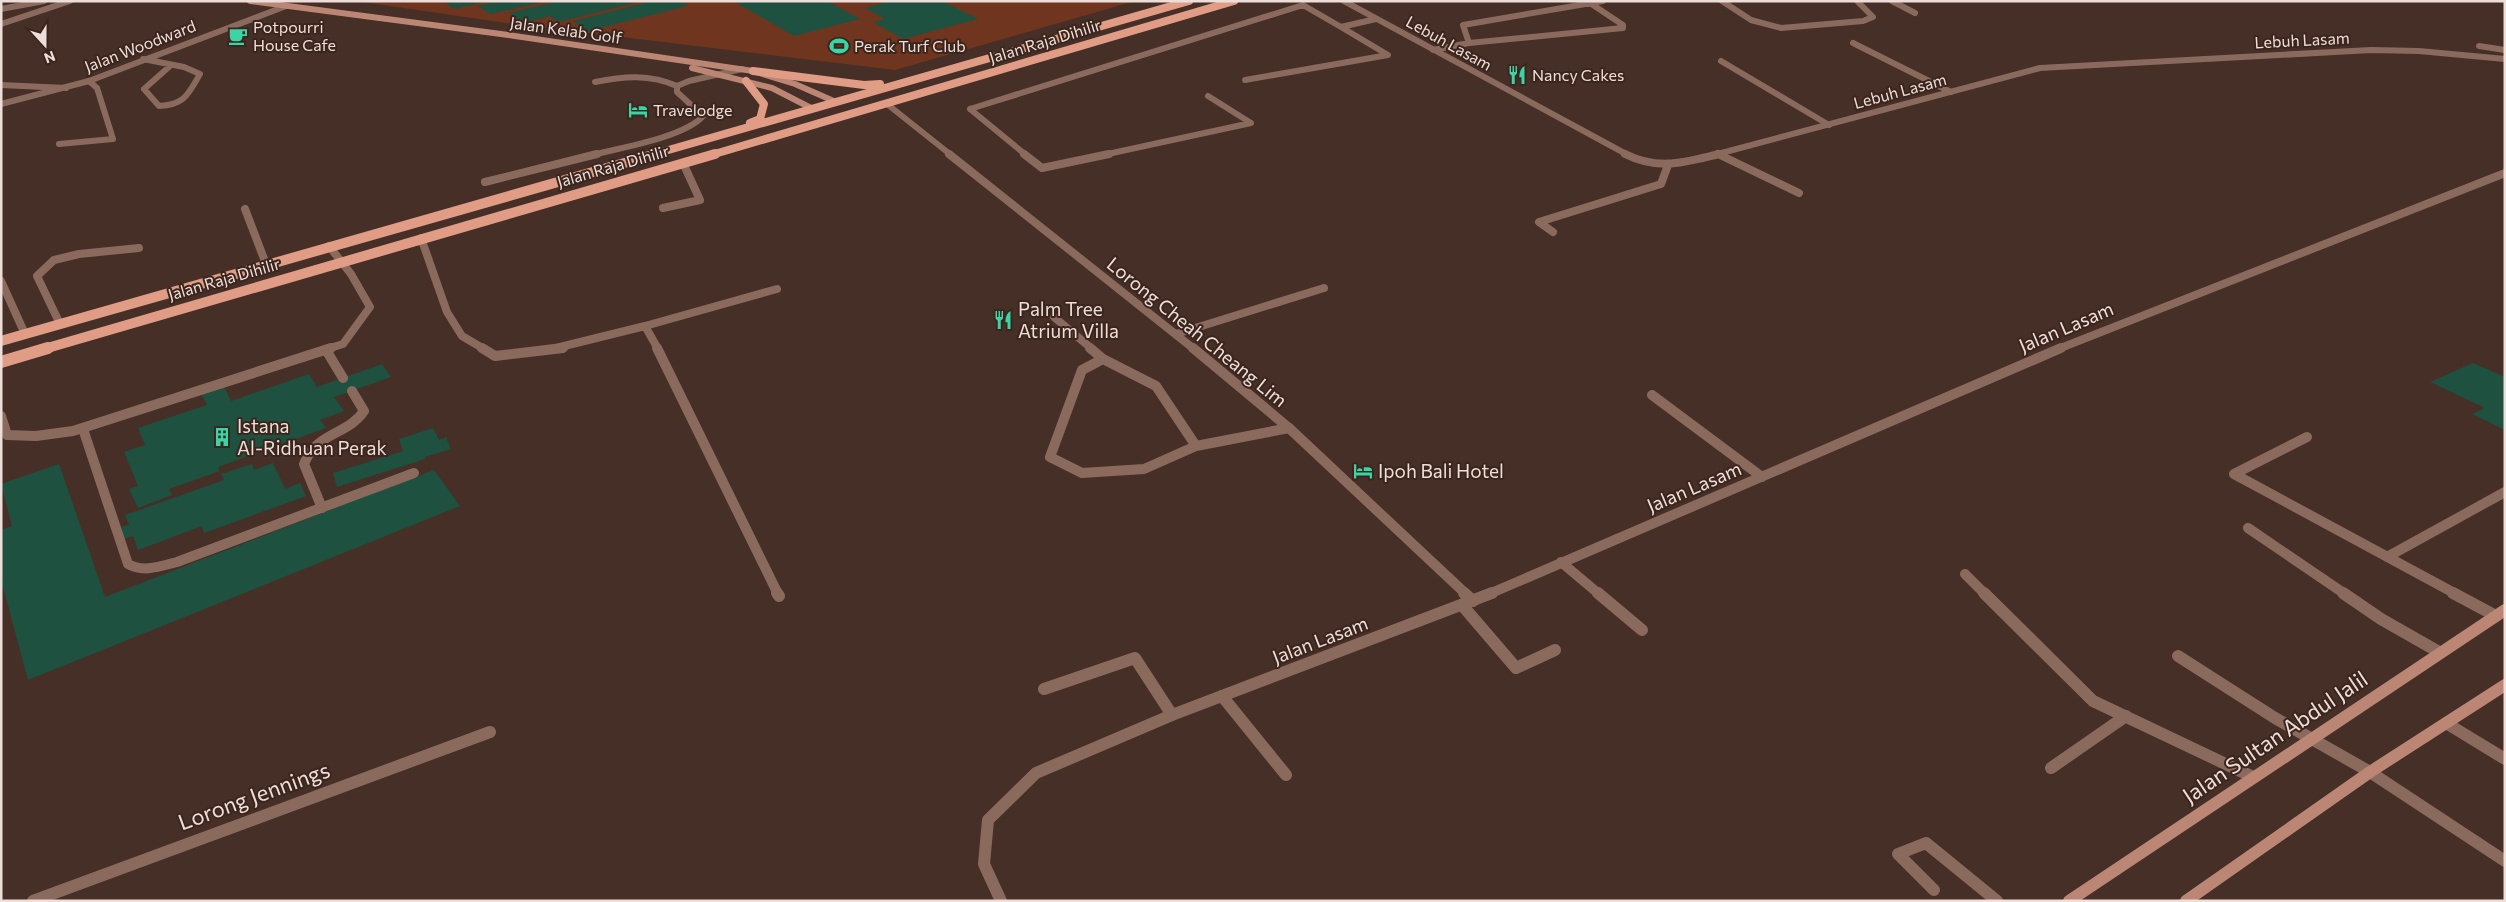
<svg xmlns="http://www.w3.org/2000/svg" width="2506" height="902" font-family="Commissioner,sans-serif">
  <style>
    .green { fill: #6f351f }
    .building { fill: #1e513f }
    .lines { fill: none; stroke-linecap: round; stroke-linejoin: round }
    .lane-far3 { stroke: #8b6a5e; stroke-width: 6 }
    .lane-far2 { stroke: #8b6a5e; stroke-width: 8 }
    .lane-far1 { stroke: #8b6a5e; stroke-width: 10 }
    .lane { stroke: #8b6a5e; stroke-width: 12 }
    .street-far3 { stroke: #8b6a5e; stroke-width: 6 }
    .street-far2 { stroke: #8b6a5e; stroke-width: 8 }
    .street-far1 { stroke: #8b6a5e; stroke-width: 10 }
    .street { stroke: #8b6a5e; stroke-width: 12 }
    .secondary-far1 { stroke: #bb8774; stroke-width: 6 }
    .secondary { stroke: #bb8774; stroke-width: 12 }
    .primary-far2 { stroke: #e09c84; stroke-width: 8 }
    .primary-far1 { stroke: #e09c84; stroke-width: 10 }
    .primary { stroke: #e09c84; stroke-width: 12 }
    .labels { text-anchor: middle; stroke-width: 4; stroke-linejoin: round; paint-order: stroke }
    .far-poi-label { font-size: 16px; fill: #eeded9; stroke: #3b251d; text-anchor: start }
    .far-street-label { font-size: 16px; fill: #eeded9; stroke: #3b251d }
    .poi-label { font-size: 19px; fill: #eeded9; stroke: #3b251d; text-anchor: start }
    .street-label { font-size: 19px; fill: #eeded9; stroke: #3b251d }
    .near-street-label { font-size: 22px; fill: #eeded9; stroke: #3b251d }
  </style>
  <rect width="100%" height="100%" fill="#462f27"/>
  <!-- green -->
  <path class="green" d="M356 1H1135L895 70 506 23Z"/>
  <!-- building -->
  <path class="building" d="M444 1H485V2L454 9Z
    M499 1H542L543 2 490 14 478 6Z
    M559 1H638V2L558 22 550 16 524 23 509 13Z
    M653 1H680L688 6 588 31 573 21Z
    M739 1H827L860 19 794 36 735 2Z
    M891 1H942L978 19 903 39 873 22 885 19 865 8Z
    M2473 363 2505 377V430L2472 414 2485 408 2430 382Z
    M382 364 391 377 334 397 344 411 320 420 326 428 218 467 220 471 169 489 172 495 138 508 129 489 138 486 124 452 145 445 138 428 207 405 201 394 224 387 231 401 309 374 317 387Z
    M433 428 439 440 446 437 451 449 425 457V459L337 487 333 473 403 451 399 439Z
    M273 463 285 489 300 483 306 496 204 533 202 526 138 550 133 536 124 539 121 527 129 525 125 515 224 480 221 474 252 464 254 470Z
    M59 464 105 597 434 470 460 506 28 680 1 580V530L12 526 1 484Z"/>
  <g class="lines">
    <!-- lane-far3 -->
    <path class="lane-far3" d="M1722 1 1751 20 1781 28 1863 21 1873 17 1857 1
      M1892 1 1915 13
      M1 9 44 1
      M1 24 70 1
      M1469 43 1463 25 1603 1
      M1853 43 1951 92
      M2479 46 2505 50
      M1433 50 1469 43 1623 28V25L1587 1
      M143 59 184 67 200 74C188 94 185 105 159 106L144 89 170 66
      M1721 61 1829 125
      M1245 80 1388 55 1341 27
      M595 82C624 76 650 74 677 86
      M1 85 66 88
      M970 109 1303 5 1341 27 1376 19
      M970 109 1026 155
      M59 144 113 139 97 88 89 81
      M1718 154 1720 155
      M592 155C620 148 685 137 703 116L677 92V86L689 81 742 69
      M1103 155 1251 123 1208 96"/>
    <!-- lane-far2 -->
    <path class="lane-far2" d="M1024 154 1042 168 1109 154
      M1718 154 1799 193
      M485 182 597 154
      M663 208 700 200 683 163
      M245 209 266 264
      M421 238 447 312 462 336 484 349
      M1 281 25 334
      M1054 317 1092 349
      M60 324 37 276 54 260 79 254 139 248
      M645 326 777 289
      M1176 334 1324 288
      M327 349 343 344 370 307 351 274 329 246
      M552 349 645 326 658 349"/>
    <!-- lane-far1 -->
    <path class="lane-far1" d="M482 348 495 356 563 348
      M657 348 778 594
      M1090 348 1103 359 1156 386 1196 446 1289 428
      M326 350 343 378
      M1103 359 1082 370 1050 457 1082 473 1144 469 1196 446
      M1 416 7 435 36 436 73 431 331 348
      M83 429 128 564C143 573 161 566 177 562L414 473
      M2307 437 2234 474 2456 594
      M322 508 304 464C317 431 347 436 364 411L352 391
      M2248 528 2345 594
      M2387 557 2505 492
      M1561 562 1599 594
      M1965 574 1985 594"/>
    <!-- lane -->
    <path class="lane" d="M777 593 779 596
      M1598 593 1642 630
      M1984 593 2093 701 2253 777
      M2343 593 2381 619 2439 652
      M2453 593 2496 616
      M1462 605 1516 668 1555 650
      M2178 656 2275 718 2370 772
      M1044 689 1135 658 1172 715
      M1222 696 1286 775
      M2446 723 2505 759
      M2051 768 2126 716
      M1934 890 1898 854 1926 843 1997 901
      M33 901 490 732"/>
    <!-- street-far3 -->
    <path class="street-far3" d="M1344 1 1628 155
      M1 104 89 81 286 6
      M887 104 951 155
      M1714 155 2040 68 2371 50 2419 51 2505 59"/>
    <!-- street-far2 -->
    <path class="street-far2" d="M949 154 1194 349
      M1625 154C1659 171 1685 162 1719 154
      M1553 232 1539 222 1661 184 1668 165
      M2058 349 2505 173"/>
    <!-- street-far1 -->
    <path class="street-far1" d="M1193 348 1289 428 1466 594
      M1652 395 1762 477
      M1489 594 2061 348"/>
    <!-- street -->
    <path class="street" d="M1464 593 1473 601
      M2370 772 2505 861
      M1001 901 984 864 988 820 1036 773 1172 715 1492 593"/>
    <!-- secondary-far1 -->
    <path class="secondary-far1" d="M250 1 501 34 753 71 795 84 836 102
      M692 68 772 88 813 109"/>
    <!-- secondary -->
    <path class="secondary" d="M2069 901 2505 610
      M2186 901 2370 772 2505 685"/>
    <!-- primary-far2 -->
    <path class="primary-far2" d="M753 71 864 85 880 84
      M746 81 764 104 760 119 750 123
      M651 155 1189 1
      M711 155 1234 1"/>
    <!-- primary-far1 -->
    <path class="primary-far1" d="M1 341 656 154
      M44 349 715 154"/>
    <!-- primary -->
    <path class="primary" d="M1 362 48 348"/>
  </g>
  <!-- icons -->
  <defs>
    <g id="cafe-bare" transform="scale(1.5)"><path d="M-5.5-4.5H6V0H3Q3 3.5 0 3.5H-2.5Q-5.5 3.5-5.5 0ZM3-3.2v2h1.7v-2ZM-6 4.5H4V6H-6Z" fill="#3ad4a5" stroke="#3b251d" stroke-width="2.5" paint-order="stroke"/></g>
    <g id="stadium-bare" transform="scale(1.5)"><path d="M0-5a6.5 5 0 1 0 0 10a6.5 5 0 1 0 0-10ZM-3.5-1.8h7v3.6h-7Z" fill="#3ad4a5" stroke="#3b251d" stroke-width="2.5" paint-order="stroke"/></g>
    <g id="restaurant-bare" transform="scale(1.5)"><path d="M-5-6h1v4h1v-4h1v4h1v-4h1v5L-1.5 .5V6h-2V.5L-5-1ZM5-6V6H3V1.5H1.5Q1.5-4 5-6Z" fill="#3ad4a5" stroke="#3b251d" stroke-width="2.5" paint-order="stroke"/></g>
    <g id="hotel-bare" transform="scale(1.5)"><path d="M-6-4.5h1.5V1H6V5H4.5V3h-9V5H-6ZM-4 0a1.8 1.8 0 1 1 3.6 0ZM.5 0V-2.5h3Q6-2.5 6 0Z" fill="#3ad4a5" stroke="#3b251d" stroke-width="2.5" paint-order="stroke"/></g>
    <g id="building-bare" transform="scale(1.5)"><path d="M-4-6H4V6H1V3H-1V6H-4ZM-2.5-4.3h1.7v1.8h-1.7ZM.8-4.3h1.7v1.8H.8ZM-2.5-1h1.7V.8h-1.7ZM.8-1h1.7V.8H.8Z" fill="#3ad4a5" stroke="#3b251d" stroke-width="2.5" paint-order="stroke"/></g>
  </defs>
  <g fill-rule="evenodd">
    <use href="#cafe-bare" x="238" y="36"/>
    <use href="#stadium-bare" x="839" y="46"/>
    <use href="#restaurant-bare" x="1517" y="75"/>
    <use href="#hotel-bare" x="638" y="110"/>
    <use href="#restaurant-bare" x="1003" y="320"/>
    <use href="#building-bare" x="222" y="437"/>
    <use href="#hotel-bare" x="1363" y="471"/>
  </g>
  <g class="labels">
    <!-- far-poi labels -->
    <g class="far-poi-label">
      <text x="253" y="33">Potpourri<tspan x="253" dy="18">House Cafe</tspan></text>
      <text x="854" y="52">Perak Turf Club</text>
      <text x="1532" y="81">Nancy Cakes</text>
      <text x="653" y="116">Travelodge</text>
    </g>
    <!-- far-street labels -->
    <g class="far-street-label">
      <text transform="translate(566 30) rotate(8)" y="6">Jalan Kelab Golf</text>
      <text transform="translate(2302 40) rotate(-3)" y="6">Lebuh Lasam</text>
      <text transform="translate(1045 41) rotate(-17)" y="6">Jalan Raja Dihilir</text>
      <text transform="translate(1449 43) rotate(29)" y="6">Lebuh Lasam</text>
      <text transform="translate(140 46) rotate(-21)" y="6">Jalan Woodward</text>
      <text transform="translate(1900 91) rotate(-15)" y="6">Lebuh Lasam</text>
      <text transform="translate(613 166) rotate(-16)" y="6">Jalan Raja Dihilir</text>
      <text transform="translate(224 279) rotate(-16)" y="6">Jalan Raja Dihilir</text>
    </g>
    <!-- poi labels -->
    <g class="poi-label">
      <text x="1018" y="316">Palm Tree<tspan x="1018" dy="22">Atrium Villa</tspan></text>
      <text x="237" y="433">Istana<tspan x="237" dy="22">Al-Ridhuan Perak</tspan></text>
      <text x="1378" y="478">Ipoh Bali Hotel</text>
    </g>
    <!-- street labels -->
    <g class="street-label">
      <text transform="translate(2066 327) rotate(-23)" y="7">Jalan Lasam</text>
      <text transform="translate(1197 332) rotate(39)" y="7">Lorong Cheah Cheang Lim</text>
      <text transform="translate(1694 487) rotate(-23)" y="7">Jalan Lasam</text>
      <text transform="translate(1320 640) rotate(-21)" y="7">Jalan Lasam</text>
    </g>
    <!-- near-street labels -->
    <g class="near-street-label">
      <text transform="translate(2275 737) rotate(-34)" y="8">Jalan Sultan Abdul Jalil</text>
      <text transform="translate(254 796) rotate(-20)" y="8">Lorong Jennings</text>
    </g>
  </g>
  <!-- border -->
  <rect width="2506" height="902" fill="none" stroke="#eeded9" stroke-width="5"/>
  <!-- north arrow -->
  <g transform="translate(45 45) rotate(159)" stroke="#3b251d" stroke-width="4" paint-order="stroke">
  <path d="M0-4L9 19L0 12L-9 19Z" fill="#eeded9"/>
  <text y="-8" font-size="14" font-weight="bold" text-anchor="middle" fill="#eeded9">N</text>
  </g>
</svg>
